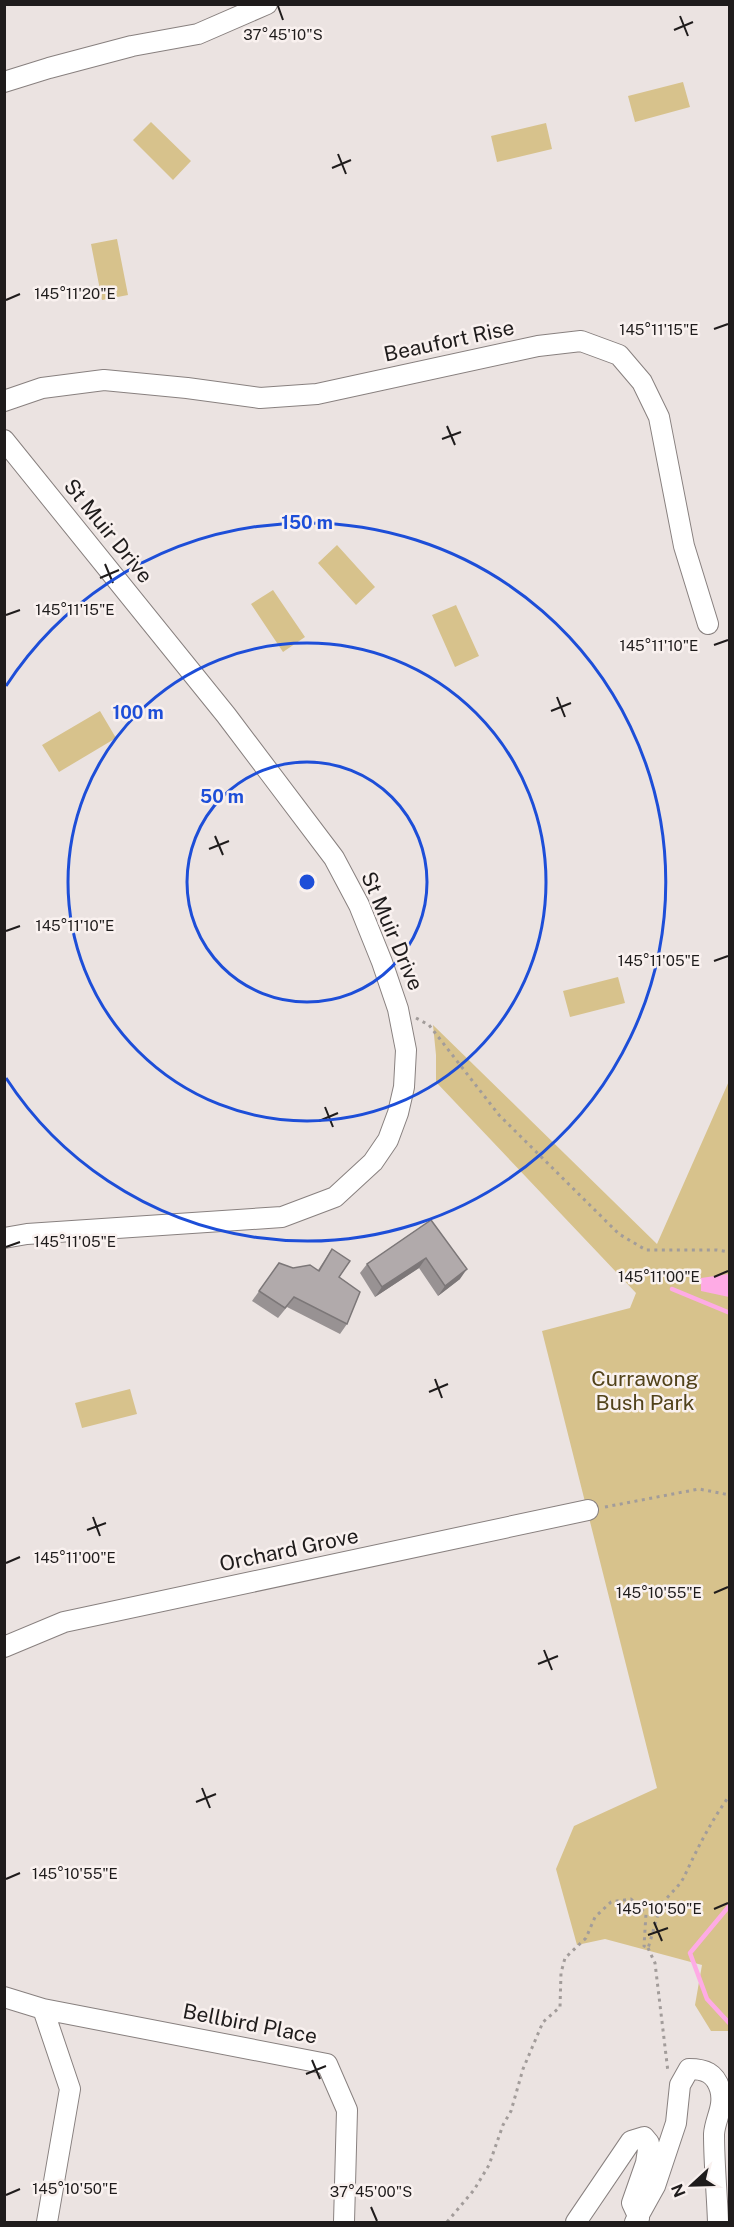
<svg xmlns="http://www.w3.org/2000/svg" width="734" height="2227" font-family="'Public Sans',sans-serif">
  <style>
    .green { fill: #d7c28c }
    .water { fill: #feabe5 }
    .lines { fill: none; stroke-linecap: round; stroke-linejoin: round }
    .stream { stroke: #feabe5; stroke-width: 4.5 }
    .minor-casing { stroke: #88807f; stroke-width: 22 }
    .path { stroke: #a29c9a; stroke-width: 3; stroke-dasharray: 3 4.5; stroke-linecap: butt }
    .minor { stroke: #fff; stroke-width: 20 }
    .wall { fill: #989293 }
    .shaded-wall { fill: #7c7778 }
    .building { fill: #b1aaab; stroke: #7c7778; stroke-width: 1.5 }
    .ticks { fill: none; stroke: #1f1c1c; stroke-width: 2 }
    .ring { fill: none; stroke: #1d4ed8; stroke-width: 3 }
    .labels { text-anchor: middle; stroke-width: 5; stroke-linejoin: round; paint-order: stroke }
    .street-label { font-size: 21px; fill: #1f1c1c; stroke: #f9f1ef }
    .park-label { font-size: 21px; fill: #51421a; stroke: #f9f1ef }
    .ticks-label { font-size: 15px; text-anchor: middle; fill: #1f1c1c; stroke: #f9f1ef; stroke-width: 5; stroke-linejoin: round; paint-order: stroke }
    .centre { fill: #1d4ed8; stroke: #f9f1ef; stroke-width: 3 }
    .ring-label { font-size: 18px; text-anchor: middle; font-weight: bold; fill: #1d4ed8; stroke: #f9f1ef; stroke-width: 5; stroke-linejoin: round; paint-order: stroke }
  </style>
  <rect width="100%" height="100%" fill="#ebe3e1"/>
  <!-- green -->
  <path class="green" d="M683 82 690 107 635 122 628 96Z
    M151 122 191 161 173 180 133 140Z
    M546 123 552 149 497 162 491 136Z
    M117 239 128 295 102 300 91 244Z
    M337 545 375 587 356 605 318 563Z
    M273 590 305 637 283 652 251 604Z
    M456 605 479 656 455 667 432 615Z
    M100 711 116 738 59 772 42 745Z
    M618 977 625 1003 570 1017 563 991Z
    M433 1025 657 1244 729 1081V2031H711L695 2005 702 1965 605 1939 577 1945 556 1869 574 1826 657 1788 542 1331 630 1308 636 1293 436 1082V1055Z
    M130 1389 137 1414 82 1428 75 1403Z"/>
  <!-- water -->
  <path class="water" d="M729 1274V1297L701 1291V1278Z"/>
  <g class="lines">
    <!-- stream -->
    <path class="stream" d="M672 1289 730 1313
      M730 1905 690 1953 707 1999 730 2024"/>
    <!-- minor casing -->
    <g class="minor-casing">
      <path id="minor" d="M4 82 49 68 132 46 198 34 267 4
        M4 401 42 388 104 380 187 388 260 398 317 394 538 346 581 341 619 355 642 382 659 417 684 546 708 624
        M4 440 226 715 334 858 359 905 382 962 398 1009 406 1050 404 1087 398 1113 388 1140 373 1162 335 1197 282 1217 27 1234 4 1238
        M4 1647 64 1622 588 1510
        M4 1997 43 2009 327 2064 347 2110 344 2222
        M43 2009 70 2089 47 2222
        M576 2222 631 2141 644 2137 649 2143 646 2163 632 2203 639 2218
        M635 2222 655 2186 676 2123 680 2085 689 2069C705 2069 715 2073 720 2089 725 2106 715 2119 714 2134 714 2164 717 2193 718 2222"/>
    </g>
    <!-- path -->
    <path class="path" d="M416 1018 429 1025 499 1115 619 1234 646 1250H717L730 1252
      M605 1507 699 1489 730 1495
      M648 1948 655 1963 668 2072
      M447 2222 474 2190 489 2165 503 2125 511 2111 523 2069 543 2022 560 2007 561 1973 565 1958 586 1938 595 1917 611 1902 631 1899 646 1914 644 1946 648 1948C653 1934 656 1916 663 1903 669 1894 679 1887 684 1877 697 1849 711 1821 730 1795"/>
    <!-- minor -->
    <use href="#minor" class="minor"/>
  </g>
  <!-- wall -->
  <path class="wall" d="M431 1220 460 1279 438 1296 419 1268 375 1297 360 1273 367 1264Z
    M332 1249 339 1277 347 1324 340 1334 287 1307 278 1318 252 1301 279 1263 293 1268 318 1270Z"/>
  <!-- shaded-wall -->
  <path class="shaded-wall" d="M426 1258 419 1268 375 1297 382 1287Z
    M467 1269 460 1279 438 1296 445 1286Z"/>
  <!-- building -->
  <path class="building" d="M431 1220 467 1269 445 1286 426 1258 382 1287 367 1264Z
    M332 1249 350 1261 339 1277 360 1292 347 1324 294 1297 285 1308 259 1291 279 1263 293 1268 310 1265 319 1271Z"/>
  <!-- ticks -->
  <path class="ticks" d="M278 6 283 20M680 16 688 36M674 30 693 22M338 154 346 174M332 168 351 160M6 300 20 294M714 329 728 324M447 426 455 445M442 439 461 432M105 564 113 583M100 578 119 570M6 615 20 610M714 645 728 640M557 697 565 717M551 711 571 703M215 836 223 855M209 849 229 841M6 931 20 926M714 961 728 956M325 1107 333 1127M319 1121 338 1113M6 1247 20 1242M714 1277 728 1271M435 1379 442 1398M429 1392 448 1384M93 1517 100 1536M87 1530 106 1523M6 1563 20 1557M714 1593 728 1587M544 1650 552 1670M538 1664 558 1656M202 1788 210 1808M196 1802 216 1794M6 1879 20 1873M714 1909 728 1903M654 1922 662 1941M648 1935 668 1928M312 2060 320 2079M306 2074 326 2066M6 2195 20 2189M371 2207 377 2221"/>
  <!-- distance rings -->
  <g class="ring">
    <circle cx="307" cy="882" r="120"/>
    <circle cx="307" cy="882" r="239"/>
    <path d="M6 686A359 359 0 1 1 6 1078"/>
  </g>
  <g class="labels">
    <!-- street labels -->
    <g class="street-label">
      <text transform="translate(449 341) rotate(-12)" y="7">Beaufort Rise</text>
      <text transform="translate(108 531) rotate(51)" y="7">St Muir Drive</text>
      <text transform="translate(392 931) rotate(67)" y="7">St Muir Drive</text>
      <text transform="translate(289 1550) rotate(-12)" y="7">Orchard Grove</text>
      <text transform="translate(250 2024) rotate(11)" y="7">Bellbird Place</text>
    </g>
    <!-- park labels -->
    <g class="park-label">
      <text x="645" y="1386">Currawong<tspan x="645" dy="24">Bush Park</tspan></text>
    </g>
  </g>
  <g class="ticks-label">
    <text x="283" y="40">37°45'10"S</text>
    <text x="75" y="299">145°11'20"E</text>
    <text x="659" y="335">145°11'15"E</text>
    <text x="75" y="615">145°11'15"E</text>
    <text x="659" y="651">145°11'10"E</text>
    <text x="75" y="931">145°11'10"E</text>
    <text x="659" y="966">145°11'05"E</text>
    <text x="75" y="1247">145°11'05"E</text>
    <text x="659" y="1282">145°11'00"E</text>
    <text x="75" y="1563">145°11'00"E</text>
    <text x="659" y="1598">145°10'55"E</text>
    <text x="75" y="1879">145°10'55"E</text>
    <text x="659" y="1914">145°10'50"E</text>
    <text x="75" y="2194">145°10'50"E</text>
    <text x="371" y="2197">37°45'00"S</text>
  </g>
  <circle cx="307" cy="882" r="9" class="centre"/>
  <g class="ring-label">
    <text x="307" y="529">150 m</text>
    <text x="138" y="719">100 m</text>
    <text x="222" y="803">50 m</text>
  </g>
  <!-- border -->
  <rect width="734" height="2227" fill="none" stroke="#1f1c1c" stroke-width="12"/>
  <!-- north arrow -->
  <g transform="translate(692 2185) rotate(248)" stroke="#f9f1ef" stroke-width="4.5" paint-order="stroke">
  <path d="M0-4.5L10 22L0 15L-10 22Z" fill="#1f1c1c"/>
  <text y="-9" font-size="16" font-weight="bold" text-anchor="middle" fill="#1f1c1c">N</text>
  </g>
</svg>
